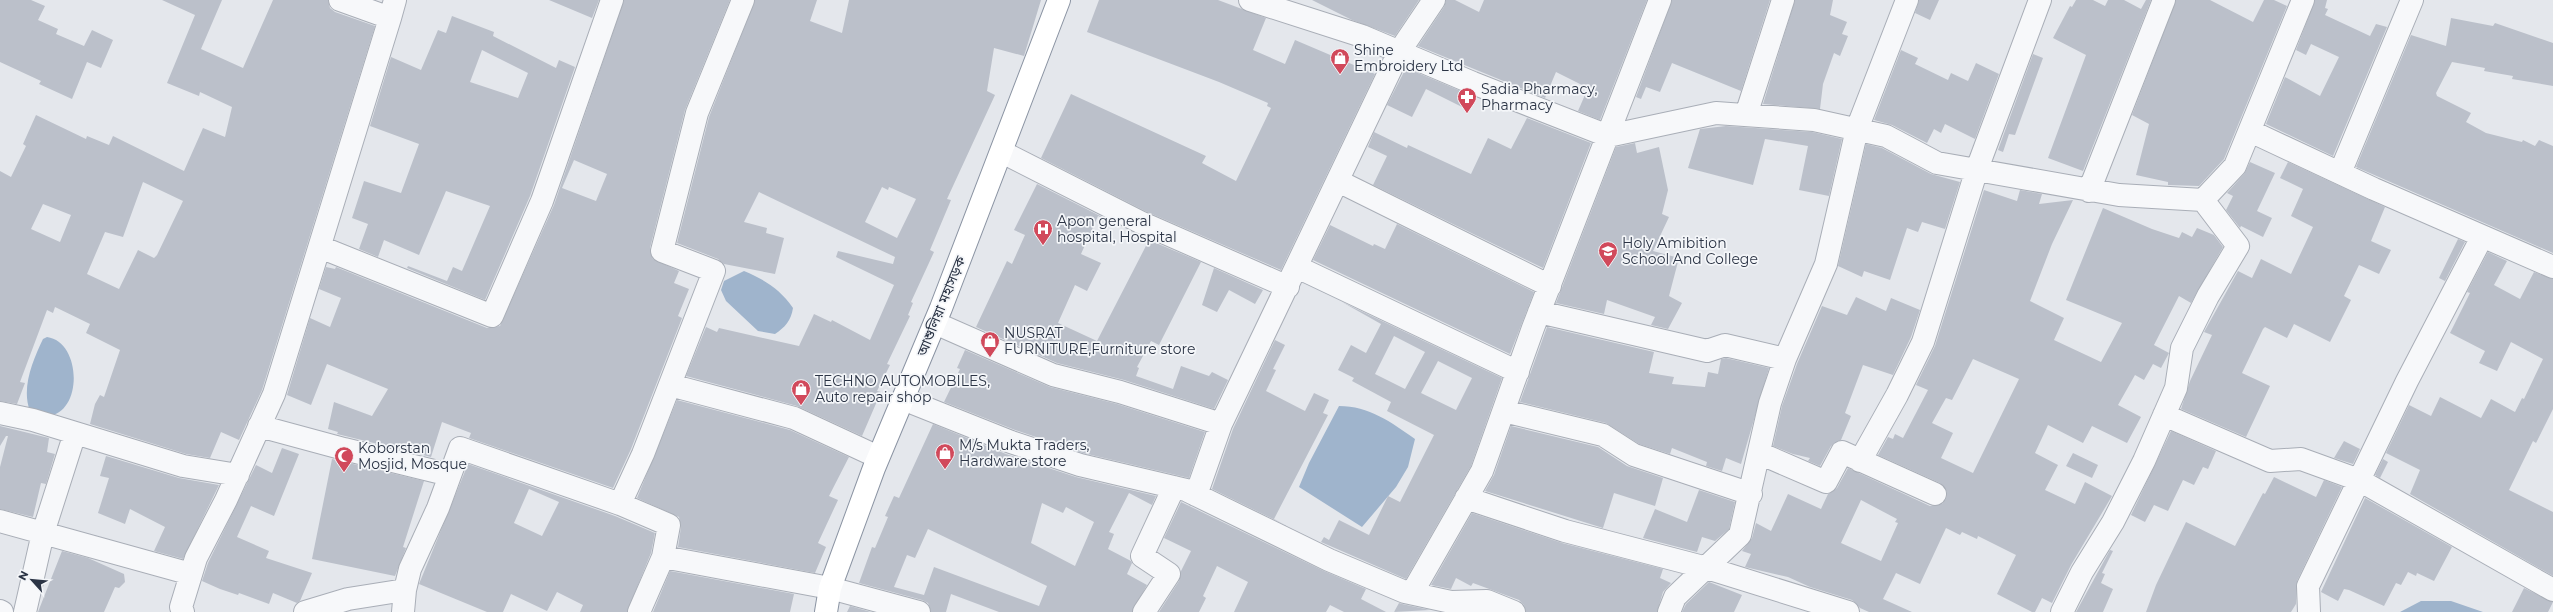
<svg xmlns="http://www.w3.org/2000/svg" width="2553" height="612" font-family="Montserrat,'Noto Sans Bengali',sans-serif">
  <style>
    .water { fill: #9fb4cc }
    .building { fill: #bbc0ca; fill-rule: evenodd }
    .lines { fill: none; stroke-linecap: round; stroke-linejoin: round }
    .minor-casing { stroke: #a9aeb7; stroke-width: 24 }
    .highway-casing { stroke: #8b94a3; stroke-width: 24 }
    .minor { stroke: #f7f8fa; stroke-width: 22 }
    .highway { stroke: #fff; stroke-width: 22 }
    .labels { text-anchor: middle; stroke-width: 3.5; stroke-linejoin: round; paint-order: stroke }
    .poi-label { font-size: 14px; fill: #2b3445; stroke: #f4f6f9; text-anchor: start }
    .street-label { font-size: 14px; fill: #2b3445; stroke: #f4f6f9 }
  </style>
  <rect width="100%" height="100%" fill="#e4e7ec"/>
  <!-- water -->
  <path class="water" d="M744 271C765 280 780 289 793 308 791 321 785 327 775 334L758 331 726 301 721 290 724 281Z
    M47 337C82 342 83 413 48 416 42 417 35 413 30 411 21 388 33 360 43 339Z
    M1339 406C1369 406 1391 422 1415 439L1408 467 1396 487 1362 527 1299 487 1309 463Z
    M2421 601H2451L2483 612H2400Z"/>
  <!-- building -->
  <path class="building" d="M0 0H31L45 6 38 20 58 29 56 34 84 46 92 30 113 40 101 68 87 62 72 99 39 84 41 81 0 62Z
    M162 0H222L201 49 243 68 273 0H328L330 8 335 12 375 26 262 390 239 440 221 432 210 458 186 454 90 424 95 404 100 395 104 397 120 350 86 333 90 324 55 307 53 313 47 310 20 382 25 383 17 404 0 401V171L11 177 26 146 23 144 36 115 86 139 87 136 109 145 113 136 184 171 203 128 225 137 232 107 200 92 199 96 167 83 195 15ZM143 182 183 201 157 255 154 258 138 250 119 289 87 274 105 232 123 237ZM43 204 71 215 60 242 31 229Z
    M549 0H599L592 18Z
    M624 0H730L685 110 650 248 653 259 679 271 674 283 689 289 678 316 682 318 631 449 613 488 469 438 471 433 442 422 431 457 337 434 338 432 328 429 334 402 372 416 388 389 327 364 311 405 287 395 310 318 330 327 341 298 319 289 326 267 335 269 336 267 487 328 500 326 554 205ZM574 160 607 174 596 201 562 188Z
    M755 0H817L810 21 842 33 849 0H1041L1024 56 994 48 987 91 995 95 947 199 951 200 930 250 934 252 911 302 913 303 908 315 910 316 887 364 890 365 877 391 881 392 862 436 797 406 686 376 706 327 717 332 719 328 799 346 814 314 831 322 832 320 870 340 894 285 836 257 838 251 893 264 895 257 759 192 744 222 767 228 766 233 784 238 775 274 724 264 718 259 677 243 709 117ZM882 187 888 190 889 187 916 199 897 238 865 222Z
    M1099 0H1218L1266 18 1253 50 1285 64 1295 40 1375 74 1281 270 1145 211 1041 158 1071 94 1206 156 1202 163 1236 181 1271 108 1267 106 1268 103 1219 82 1087 32Z
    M1312 0H1419L1395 36 1352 20Z
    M1446 0H1455L1479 12 1484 0H1647L1600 120 1578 111 1588 88 1556 72 1545 98 1418 46 1444 7Z
    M1672 0H1770L1741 91 1672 63 1660 92 1646 87 1641 99 1636 97Z
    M1795 0H1833L1830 15 1847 22 1842 34 1848 36 1840 56 1834 53 1823 84 1820 109 1763 104Z
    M1919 0H1939L1930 20 1915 13Z
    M2076 0H2093L2105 6 2108 0H2124L2141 9 2146 0H2151L2083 171 2048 158 2086 55 2053 38 2070 6 2072 7Z
    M2176 0H2210L2253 22 2264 0H2274L2287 6 2224 159 2199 186 2168 185V182L2136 175 2149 124 2132 115Z
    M2315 0H2327L2325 8 2328 9 2325 15 2370 36 2376 24 2387 27 2333 156 2266 124 2285 77 2320 96 2339 57 2311 44 2306 55 2296 50Z
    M452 16 494 32 493 36 556 68 559 60 575 67 530 196 485 300 407 268 408 266 447 281 453 267 462 271 490 206 446 191 419 255 384 240 378 257 359 249 368 224 352 218 364 181 401 193 419 144 370 126 391 57 421 70 438 30 446 33ZM482 50 528 73 518 98 470 82Z
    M2451 18 2493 26 2495 23 2553 43V86L2512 79 2513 76 2484 71 2485 68 2452 62 2436 93 2437 96 2471 113 2466 122 2486 133 2522 142 2523 140 2535 146 2539 140 2553 146V253L2356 167 2411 35 2446 46Z
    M1901 50 1918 58 1915 64 1948 80 1951 73 1968 81 1976 63 1999 74 1975 139 1945 124 1941 133 1934 129 1927 143 1892 125 1874 120Z
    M2033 54 2043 58 2015 135 2009 134 2003 152 1998 150Z
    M1406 68 1468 94 1462 107 1426 89 1412 117 1387 105Z
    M1527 118 1591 143 1543 268 1373 185 1387 156 1368 147 1374 132 1407 148 1408 145 1471 174 1488 138 1511 149Z
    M1726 126 1812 132 1842 139 1829 196 1799 190 1808 146 1765 139 1753 185 1688 168 1700 129Z
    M1635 143 1637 153 1659 147 1668 190 1662 214 1669 217 1653 251 1679 258 1669 296 1682 303 1668 329 1651 325 1655 317 1607 300 1604 314 1556 303 1616 147Z
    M1866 144 1882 148 1931 174 1960 182 1945 229 1922 222 1918 232 1907 228 1890 280 1864 271 1862 277 1838 266Z
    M2250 162 2275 173 2257 211 2272 218 2263 237 2241 226 2240 228 2226 210 2233 196 2227 193 2244 174Z
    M2288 162 2385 207 2371 241 2391 250 2379 274 2359 265 2344 296 2351 300 2330 342 2294 324 2287 338 2265 327 2263 329 2242 373 2270 386 2246 437 2181 409 2190 381 2212 335 2204 332 2238 271 2252 278 2261 259 2291 274 2313 227 2291 216 2303 189 2280 178Z
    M1037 184 1120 226 1098 216 1081 254 1101 263 1087 291 1075 285 1058 323 1097 341 1149 240 1201 262 1159 345 1151 341 1137 367 1139 368 1136 376 1173 389 1181 366 1209 376 1212 372 1228 380 1214 409 1124 380 1057 363 976 327 1007 261 1012 264 1025 235 1014 230Z
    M1984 190 2017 201 2020 190 2042 194 2039 204 2073 200 2052 244 2030 301 2064 318 2054 340 2101 362 2122 323 2066 300 2103 208 2152 229 2179 238 2182 232 2192 237 2197 228 2214 235 2223 247 2191 303 2179 296 2154 345 2169 353 2161 368 2153 364 2144 380 2135 375 2118 405 2141 417 2127 443 2092 426 2083 443 2048 425 2035 453 2058 465 2045 490 2075 504 2085 482 2112 496 2071 565 2052 603 2042 598 2035 612H2032L1997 594 2016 555 1978 536 1977 539 1962 532 1960 535 1946 528 1920 584 1896 573 1883 599 1912 612H1869L1860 608 1852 600 1810 587 1788 577 1745 567 1751 554 1742 551 1752 538 1756 523 1771 531 1788 494 1821 509 1828 494 1837 488 1848 468 1930 506 1942 504 1946 499 1947 492 1940 483 1878 455 1888 437 1893 439 1895 434 1903 438 1928 390 1916 385 1935 346ZM1973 359 2019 379 1973 473 1941 458 1953 433 1932 423 1946 398 1952 400ZM1861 500 1897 519 1895 522 1898 523 1881 561 1841 543Z
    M1397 224 1534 292 1510 354 1313 260 1330 225 1373 246 1374 244 1385 249Z
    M2458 239 2465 242 2445 281 2439 278Z
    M2488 252 2507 261 2494 285 2520 299 2534 272 2553 279V409L2536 443 2533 441 2509 490 2553 512V576L2410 494 2420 470 2386 453 2409 405 2431 416 2440 397 2481 418 2491 399 2515 412 2522 398 2524 399 2543 359 2511 342 2497 371 2479 363 2485 351 2450 333 2470 293 2467 292Z
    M1214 268 1263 290 1255 304 1229 290 1217 312 1202 305Z
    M1856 297 1886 311 1891 298 1920 310 1911 337 1893 375 1863 365 1845 413 1851 416 1841 440 1831 446 1820 466 1808 461 1810 458 1793 454 1773 446 1782 406 1797 364 1822 306 1847 315Z
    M1342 302 1502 378 1471 466 1406 579 1321 542 1324 537 1329 540 1339 520 1369 535 1388 496 1400 502 1434 435 1387 411 1391 402 1352 381 1354 378 1338 370 1351 345 1366 353 1381 324ZM1394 336 1425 352 1405 389 1375 374ZM1438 361 1472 378 1456 410 1421 393Z
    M1547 327 1654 352 1649 373 1674 377 1672 384 1705 387 1708 372 1718 374 1721 359 1726 358 1769 368 1741 464 1726 458 1722 471 1706 466 1707 462 1672 448 1670 454 1639 444 1606 423 1520 402Z
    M1275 340 1285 345 1273 369 1276 370 1266 391 1305 411 1314 393 1329 400 1323 413 1328 415 1274 519 1287 526 1212 489 1233 429Z
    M965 350 1050 387 1117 404 1205 432 1189 478 1083 453 1015 430 944 402 960 369 957 368Z
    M677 400 790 430 849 457 829 496 838 500 818 543 826 547 815 573 678 547 681 527 679 517 637 498Z
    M933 424 1006 454 1076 477 1156 496 1152 505 1129 493 1109 532 1114 534 1108 549 1131 561 1132 563 1127 574 1147 585 1132 612H999L951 594 946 612H931L928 603 922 600 859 583 872 547 875 548 888 517 885 516 894 496 899 498ZM1042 503 1063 513 1066 507 1094 522 1075 566 1031 543ZM928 529 1047 586 1039 606 934 567 924 595 894 587 907 555 915 558Z
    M0 426 49 438 47 452 55 454 46 484 41 483 33 517 0 509V467L8 436H6L0 446Z
    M1511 426 1598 447 1627 466 1663 478 1655 506 1614 493 1603 528 1485 491 1494 475Z
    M2171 431 2216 451 2208 469 2203 467 2194 485 2183 480 2168 511 2154 505 2145 522 2131 515Z
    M2344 441 2360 449 2353 464 2334 458Z
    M282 448 299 454 274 516 251 506 237 537 269 551 266 558 312 573 300 601 297 603 273 593 269 604 239 593 238 595 220 589 202 581 208 563 256 465 272 473Z
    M2073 453 2098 465 2092 478 2066 466Z
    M106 456 179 478 219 485 183 559 154 551 165 527 130 509 125 524 98 513 109 478 100 476Z
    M332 459 424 481 403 547 406 548 395 576 312 559Z
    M2383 459 2388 462 2380 478 2375 475Z
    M468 464 615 516 655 533 651 553 627 612H580L583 605 557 592 547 611 511 594 503 612H487L419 584ZM529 489 559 502 542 536 514 523Z
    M2274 477 2316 497 2324 480 2342 487 2297 581 2296 604 2291 612H2146L2156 585 2186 522 2235 546 2263 493 2265 494Z
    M1699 490 1735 502 1729 529 1715 541 1702 537 1697 552 1643 538 1655 509 1687 522Z
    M2365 498 2452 547 2434 581 2417 573 2416 576 2408 572 2401 585 2396 583 2384 606 2349 590 2344 589 2338 601 2321 592Z
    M1181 502 1324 571 1366 589 1361 599 1386 612H1344L1330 605 1326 612H1234L1248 582 1217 566 1203 596 1206 598 1199 612H1159L1179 581 1181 571 1191 551 1164 538Z
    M1472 513 1562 543 1663 569 1660 578 1671 583 1663 592 1657 612H1526L1524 605 1519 600 1473 583 1471 586 1456 578 1451 589 1431 585Z
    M2110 550 2113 551 2102 573 2105 574 2101 583 2113 589 2103 612H2076Z
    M62 551 88 558 124 574 125 582 119 588 115 587 104 612H38Z
    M670 571 794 594 790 612H653Z
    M1709 582 1742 595 1734 612H1682L1686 604Z
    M2524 588 2553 602 2548 612H2512Z
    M1399 603 1402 604 1430 610 1394 612Z
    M850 606 871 612H847Z"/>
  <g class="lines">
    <!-- minor casing -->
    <g class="minor-casing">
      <path id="minor" d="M340 0 390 18 395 0
        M743 0 697 113 662 251 714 271 643 454 620 504 669 525 663 557 830 588 919 612
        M1250 0 1362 36 1473 83 1608 136 1716 113 1814 120 1886 136 1937 163 2119 195 2203 200 2235 166 2303 0
        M1746 115 1783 0
        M2250 131 2374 189 2553 267
        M1002 152 1140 222 1288 287
        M2340 173 2412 0
        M1338 181 1550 286
        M2089 191 2164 0
        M320 247 492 316 542 201 612 0
        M1297 267 1518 372
        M1539 312 1707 351 1725 345 1785 359
        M935 323 1053 375 1120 392 1221 424
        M670 385 794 418 878 457
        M903 399 1011 442 1080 465 1186 490 1329 560 1405 592 1451 602 1487 601 1514 612
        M1504 411 1603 435 1634 455 1751 494
        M0 413 33 420 183 466 238 475
        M2164 415 2270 461 2301 459 2359 480 2553 590
        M259 426 344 449 450 475
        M1759 453 1826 482 1842 452 1935 494
        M1860 461 1897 395 1923 342 1977 169 2040 0
        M1196 495 1221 424 1399 52 1434 0
        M1466 498 1565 531 1707 568 1848 612
        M0 521 191 574
        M1412 593 1482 471 1533 328 1660 0
        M0 611 2 612
        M25 612 43 533 75 433
        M183 612 181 607 196 558 226 500 274 394 390 18
        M305 612 348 599 405 590 410 569 438 508 460 448 620 504
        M403 612 405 590
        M639 612 663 557
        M1144 612 1169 574 1142 556 1174 487
        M1669 612 1675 597 1740 535 1770 403 1785 359 1826 264 1857 129 1907 0
        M2062 612 2082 572 2113 522 2144 461 2176 388 2182 348 2208 296 2238 246 2203 200
        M2309 612 2308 586 2407 381 2482 237"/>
    </g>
    <!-- highway casing -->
    <g class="highway-casing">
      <path id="highway" d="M826 612 830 588 874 468 941 308 1059 0"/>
    </g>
    <!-- minor -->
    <use href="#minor" class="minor"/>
    <!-- highway -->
    <use href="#highway" class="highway"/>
  </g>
  <!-- icons -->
  <defs>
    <g id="shop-pin" transform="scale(1)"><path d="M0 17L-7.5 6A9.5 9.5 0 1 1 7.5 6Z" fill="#d1495b" stroke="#f4f6f9"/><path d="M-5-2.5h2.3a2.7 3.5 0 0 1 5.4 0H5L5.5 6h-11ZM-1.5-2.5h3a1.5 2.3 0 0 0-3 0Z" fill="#fff"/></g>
    <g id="pharmacy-pin" transform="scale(1)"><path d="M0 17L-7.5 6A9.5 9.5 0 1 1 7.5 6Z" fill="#d1495b" stroke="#f4f6f9"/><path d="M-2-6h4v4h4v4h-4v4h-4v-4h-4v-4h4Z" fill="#fff"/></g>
    <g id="hospital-pin" transform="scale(1)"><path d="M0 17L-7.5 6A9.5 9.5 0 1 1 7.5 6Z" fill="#d1495b" stroke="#f4f6f9"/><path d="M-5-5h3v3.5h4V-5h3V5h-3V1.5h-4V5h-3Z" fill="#fff"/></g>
    <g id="school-pin" transform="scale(1)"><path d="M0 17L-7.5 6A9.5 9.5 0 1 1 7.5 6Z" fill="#d1495b" stroke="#f4f6f9"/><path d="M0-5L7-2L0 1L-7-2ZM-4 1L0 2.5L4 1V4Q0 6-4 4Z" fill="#fff"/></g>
    <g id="mosque-pin" transform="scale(1)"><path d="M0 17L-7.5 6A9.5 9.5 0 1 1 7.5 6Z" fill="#d1495b" stroke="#f4f6f9"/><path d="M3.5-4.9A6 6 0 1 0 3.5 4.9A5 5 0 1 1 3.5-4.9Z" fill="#fff"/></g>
  </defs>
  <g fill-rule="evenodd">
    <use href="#shop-pin" x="1340" y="58"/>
    <use href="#pharmacy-pin" x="1467" y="97"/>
    <use href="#hospital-pin" x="1043" y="229"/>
    <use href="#school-pin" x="1608" y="251"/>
    <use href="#shop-pin" x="990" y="341"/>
    <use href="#shop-pin" x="801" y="389"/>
    <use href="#shop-pin" x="945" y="453"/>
    <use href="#mosque-pin" x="344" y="456"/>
  </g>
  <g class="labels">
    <!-- poi labels -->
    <g class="poi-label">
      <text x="1354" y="55">Shine<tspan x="1354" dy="16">Embroidery Ltd</tspan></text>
      <text x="1481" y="94">Sadia Pharmacy,<tspan x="1481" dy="16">Pharmacy</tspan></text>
      <text x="1057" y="226">Apon general<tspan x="1057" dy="16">hospital, Hospital</tspan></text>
      <text x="1622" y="248">Holy Amibition<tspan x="1622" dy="16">School And College</tspan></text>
      <text x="1004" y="338">NUSRAT<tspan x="1004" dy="16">FURNITURE,Furniture store</tspan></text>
      <text x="815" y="386">TECHNO AUTOMOBILES,<tspan x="815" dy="16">Auto repair shop</tspan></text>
      <text x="959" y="450">M/s Mukta Traders,<tspan x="959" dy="16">Hardware store</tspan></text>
      <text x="358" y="453">Koborstan<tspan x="358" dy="16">Mosjid, Mosque</tspan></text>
    </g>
    <!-- street labels -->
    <g class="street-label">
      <text transform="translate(941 306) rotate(-68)" y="5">আশুলিয়া মহাসড়ক</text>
    </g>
  </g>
  <!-- north arrow -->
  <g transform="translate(32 580) rotate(297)" stroke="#f4f6f9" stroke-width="3" paint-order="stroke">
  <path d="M0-3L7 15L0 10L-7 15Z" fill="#2b3445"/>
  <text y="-6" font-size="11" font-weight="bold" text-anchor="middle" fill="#2b3445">N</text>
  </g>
</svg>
